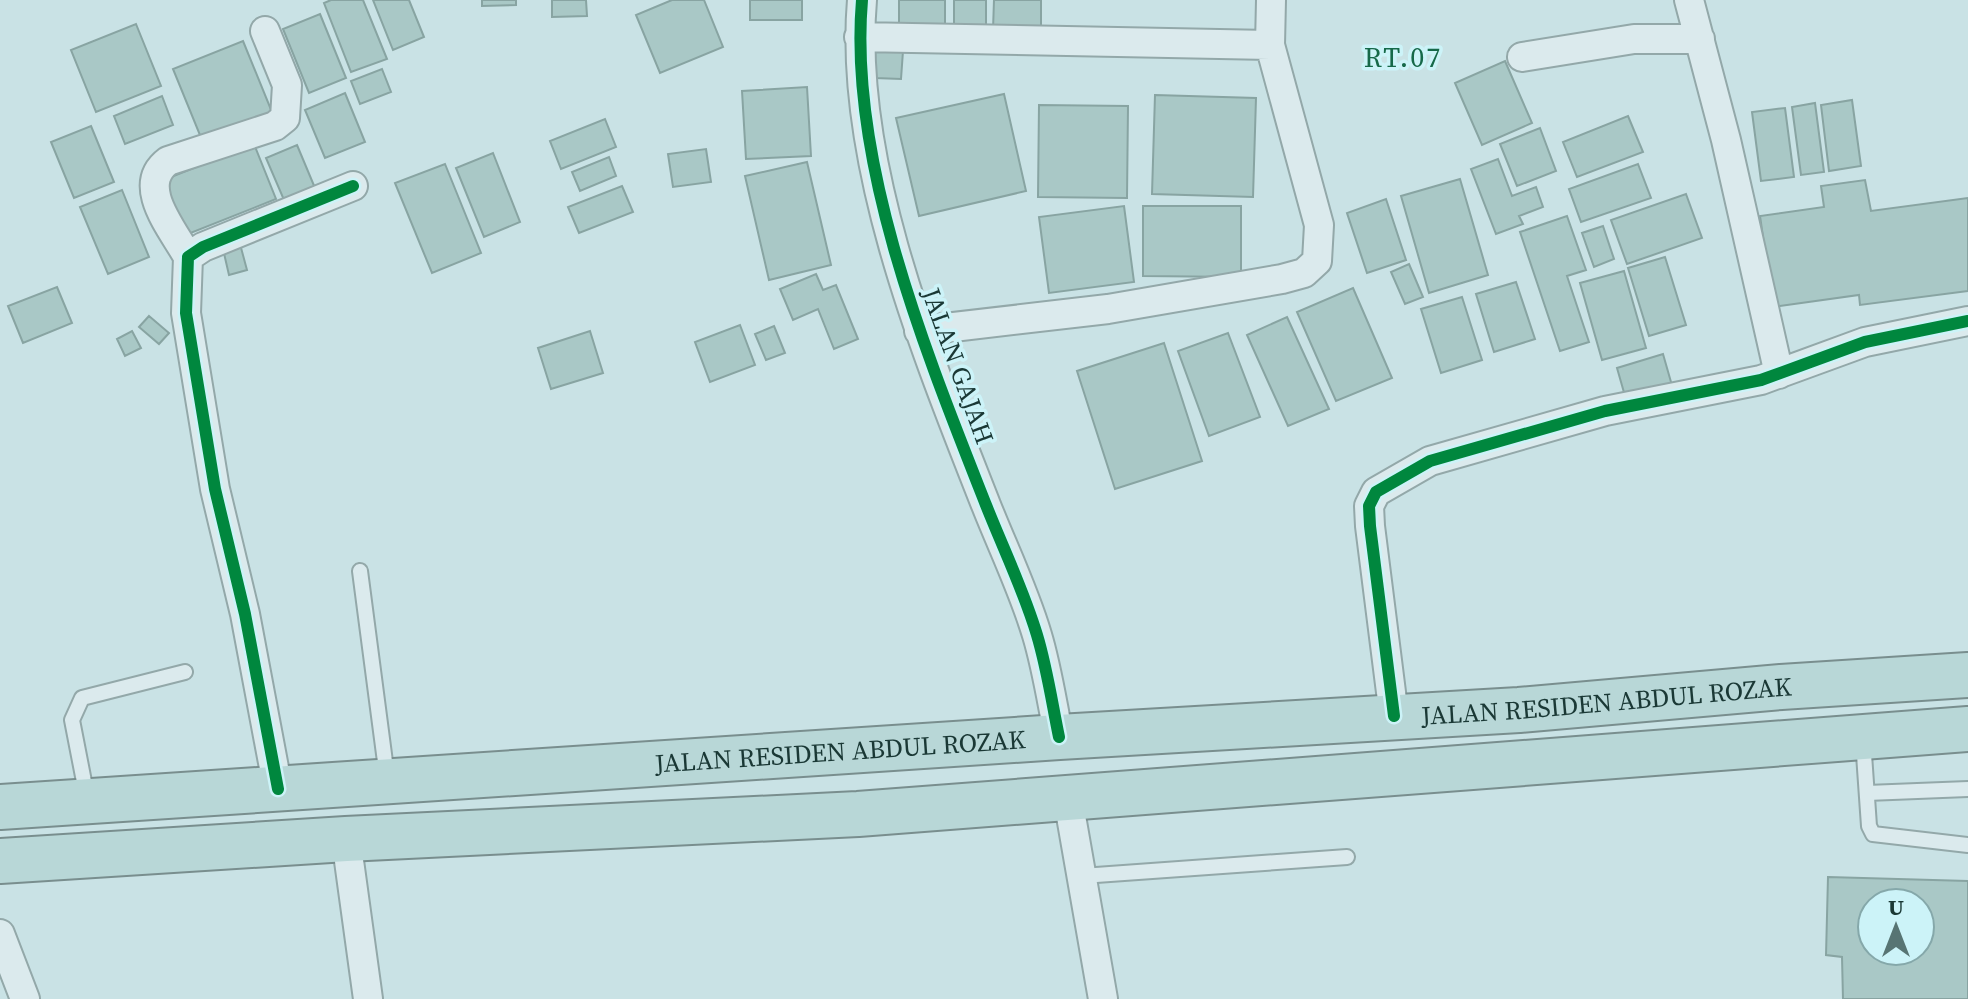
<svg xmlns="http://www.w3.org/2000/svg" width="1968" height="999" font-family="'Source Serif 4',serif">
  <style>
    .building { fill: #a9c8c6; stroke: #88a4a2; stroke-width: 2; fill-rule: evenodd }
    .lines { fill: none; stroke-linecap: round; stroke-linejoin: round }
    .lane-casing { stroke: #93a8a9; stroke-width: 18 }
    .street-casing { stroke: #93a8a9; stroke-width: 32 }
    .highway-casing { stroke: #798e8e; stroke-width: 48 }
    .lane { stroke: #dbeaed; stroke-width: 14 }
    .street { stroke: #dbeaed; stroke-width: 28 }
    .highway { stroke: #b8d7d7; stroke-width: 44 }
    .cycleway-casing { stroke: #ccf3f8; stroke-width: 17 }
    .cycleway { stroke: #00873e; stroke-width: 12 }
    .labels { text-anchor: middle; stroke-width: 7; stroke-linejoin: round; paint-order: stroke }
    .street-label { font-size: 26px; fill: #1a3835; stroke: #ccf3f8 }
    .neighbourhood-label { font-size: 28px; letter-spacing: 2px; fill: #166949; stroke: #ccf3f8 }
  </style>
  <rect width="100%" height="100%" fill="#c9e2e5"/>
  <!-- building -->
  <path class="building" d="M331 0H363L387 59 351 72 324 3Z
    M373 0H409L424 37 393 50Z
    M482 0H516V5L482 6Z
    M552 0H586L587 16 552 17Z
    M672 0H704L723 47 660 73 636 15Z
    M750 0H802V20H750Z
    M899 0H945V27L899 29Z
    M954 0H986V28H954Z
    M994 0H1041V31L993 30Z
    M320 14 346 78 309 93 283 29Z
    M136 24 161 86 96 112 71 50Z
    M243 41 274 117 204 145 173 69Z
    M875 50 903 51 901 79 875 78Z
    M1505 61 1532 123 1482 145 1455 83Z
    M382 69 391 92 360 104 351 81Z
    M807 87 811 156 746 159 742 91Z
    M345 93 365 142 325 158 305 110Z
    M1004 94 1026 191 919 216 896 118Z
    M1155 95 1256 98 1253 197 1152 194Z
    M162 96 173 125 125 144 114 116Z
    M1852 100 1861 166 1829 171 1821 105Z
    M1815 103 1824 172 1801 175 1792 107Z
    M1039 105 1128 106 1127 198 1038 197Z
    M1785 108 1794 177 1761 181 1752 112Z
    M1628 116 1643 152 1577 177 1563 142Z
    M605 119 616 147 561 169 550 141Z
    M91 126 114 182 74 198 51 142Z
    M1540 128 1556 171 1517 186 1500 144Z
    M254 144 276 199 183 236 161 181Z
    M297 145 315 188 284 200 266 158Z
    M706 149 711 182 673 187 668 154Z
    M493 153 520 222 484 237 456 168Z
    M609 157 616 176 580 191 572 172Z
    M1498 159 1512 196 1536 187 1543 207 1519 216 1523 224 1496 234 1471 169Z
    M807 162 831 265 769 280 745 176Z
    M445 164 481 253 432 273 395 183Z
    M1638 164 1651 198 1581 222 1569 189Z
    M1460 179 1488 275 1429 293 1401 196Z
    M1865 180 1871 211 1968 198V291L1860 305 1859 295 1773 307 1760 216 1824 207 1821 186Z
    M622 186 633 212 579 233 568 207Z
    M122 190 149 257 108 274 80 207Z
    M1686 194 1702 238 1627 264 1611 220Z
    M1386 199 1406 260 1367 273 1347 213Z
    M1124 206 1134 282 1049 293 1039 217Z
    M1143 206H1241V277L1143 276Z
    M1567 216 1586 270 1567 276 1589 342 1560 351 1520 232Z
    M1603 226 1614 259 1594 267 1582 233Z
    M240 244 247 270 229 275 223 249Z
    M1665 257 1686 325 1649 336 1628 268Z
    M1409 264 1423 297 1405 304 1391 272Z
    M1624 271 1646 348 1602 360 1580 283Z
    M816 274 823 290 836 285 858 339 834 349 818 309 793 320 780 289Z
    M1516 282 1535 339 1494 352 1476 294Z
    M57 287 72 323 23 343 8 306Z
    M1353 288 1392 378 1336 401 1297 312Z
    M1462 297 1482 360 1441 373 1421 309Z
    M149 316 169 333 159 344 139 327Z
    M1287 317 1329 409 1288 426 1247 335Z
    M740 325 755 365 710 382 695 342Z
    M774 326 785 353 766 360 755 334Z
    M132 331 141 348 125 356 117 339Z
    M590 331 603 373 551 389 538 348Z
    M1228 333 1260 417 1209 436 1178 351Z
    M1164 343 1202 461 1115 489 1077 371Z
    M1663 354 1673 389 1627 403 1617 368Z
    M1828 877 1968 881V999H1843L1842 957 1826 955ZM1872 903H1920V951H1872Z"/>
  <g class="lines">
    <!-- lane casing -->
    <g class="lane-casing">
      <path id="lane" d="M360 571 387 777
        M1863 740 1869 826 1873 834 1968 845
        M1867 793 1968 789
        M87 797 72 720 82 698 185 672
        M1082 876 1347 857"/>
    </g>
    <!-- street casing -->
    <g class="street-casing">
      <path id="street" d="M862 0C848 163 927 355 986 505 1003 548 1024 591 1037 635 1047 668 1052 703 1059 737
        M1689 0 1726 140 1779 374
        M859 37 1270 45
        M1522 57 1634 39H1700
        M188 257C172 228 135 186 168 161L275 126 285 118 287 85 265 31
        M919 331 1108 309 1282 279 1304 273 1317 261 1319 225 1270 45 1271 0
        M1394 716 1370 526 1369 506 1376 492 1430 461 1605 411 1761 380 1865 342 1968 321
        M278 789 245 614 215 489 186 313 188 257 203 247 353 186
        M1068 799 1103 999
        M346 839 368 999
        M0 934 25 999"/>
    </g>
    <!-- highway casing -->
    <g class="highway-casing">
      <g id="highway">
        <path id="s1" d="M0 807 1059 737 1519 710 1781 687 1968 675"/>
        <path d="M0 861 346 839 858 814 1968 729"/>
      </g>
    </g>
    <!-- lane -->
    <use href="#lane" class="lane"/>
    <!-- street -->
    <use href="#street" class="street"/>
    <!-- highway -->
    <use href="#highway" class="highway"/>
    <!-- cycleway casing -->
    <g class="cycleway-casing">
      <path id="cycleway" d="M862 0C848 163 927 355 986 505 1003 548 1024 591 1037 635 1047 668 1052 703 1059 737
        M1394 716 1370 526 1369 506 1376 492 1430 461 1605 411 1761 380 1865 342 1968 321
        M278 789 245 614 215 489 186 313 188 257 203 247 353 186"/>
    </g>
    <!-- cycleway -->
    <use href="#cycleway" class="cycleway"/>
  </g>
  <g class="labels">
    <!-- street labels -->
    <g class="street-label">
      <text transform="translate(958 366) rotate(70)" y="9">JALAN GAJAH</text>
      <text dy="9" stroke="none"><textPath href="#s1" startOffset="1610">JALAN RESIDEN ABDUL ROZAK</textPath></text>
      <text dy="9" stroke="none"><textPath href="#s1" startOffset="842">JALAN RESIDEN ABDUL ROZAK</textPath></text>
    </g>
    <!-- neighbourhood labels -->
    <g class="neighbourhood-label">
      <text x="1403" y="67">RT.07</text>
    </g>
  </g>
  <!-- north arrow -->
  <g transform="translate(1896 927)"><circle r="38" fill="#ccf3f8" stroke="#85a8aa" stroke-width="2"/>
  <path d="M0-6L14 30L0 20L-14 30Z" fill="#577473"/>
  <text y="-12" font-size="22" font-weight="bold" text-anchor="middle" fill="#1a3835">U</text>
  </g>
</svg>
